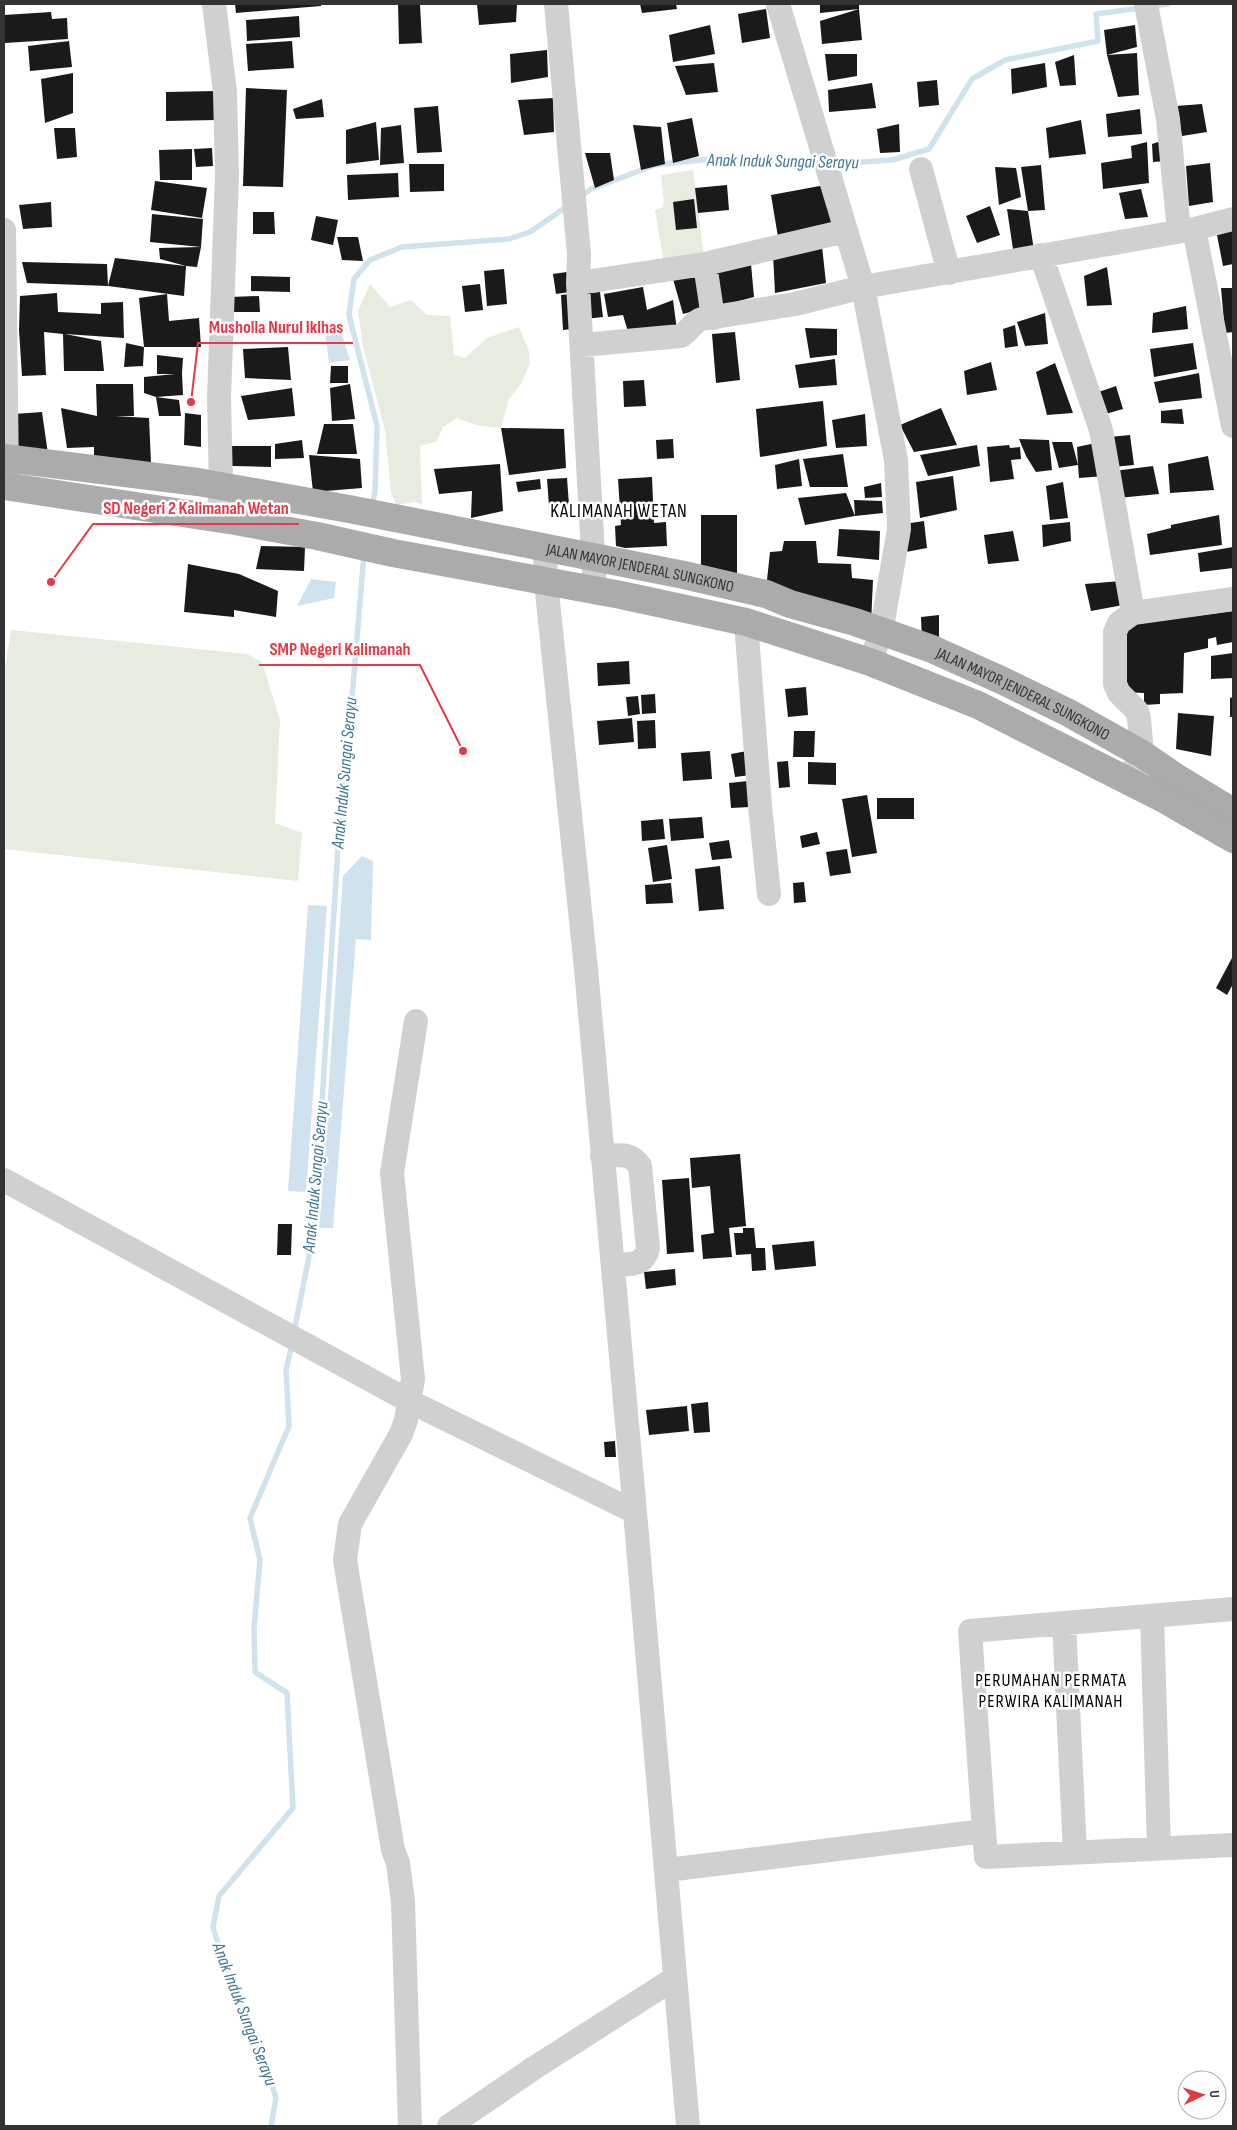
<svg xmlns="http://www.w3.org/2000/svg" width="1237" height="2130" font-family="'Sofia Sans Condensed',sans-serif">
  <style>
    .green { fill: #e6ecdf }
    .water { fill: #cfe2ee }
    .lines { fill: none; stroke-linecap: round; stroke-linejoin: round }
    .stream { stroke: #cfe2ee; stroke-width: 5.5 }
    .building { fill: #1a1a1a }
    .minor { stroke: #d0d0d0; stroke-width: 24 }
    .major { stroke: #ababab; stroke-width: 28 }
    .labels { text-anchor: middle; stroke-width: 5; stroke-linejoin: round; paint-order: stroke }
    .street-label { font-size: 16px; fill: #333; stroke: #fff }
    .water-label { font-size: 18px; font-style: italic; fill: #3f7597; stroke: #fff }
    .neighbourhood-label { font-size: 18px; letter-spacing: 1px; fill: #000; stroke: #fff }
    .quarter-label { font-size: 19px; letter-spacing: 1px; fill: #000; stroke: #fff }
    .leader { fill: none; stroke: #e63946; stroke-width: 2 }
    .callout-dot { fill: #e63946; stroke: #fff; stroke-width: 2 }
    .callout-label { font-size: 18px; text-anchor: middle; font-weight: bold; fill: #e63946; stroke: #fff; stroke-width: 5; stroke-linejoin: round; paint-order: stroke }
  </style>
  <rect width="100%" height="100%" fill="#fff"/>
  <!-- green -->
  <path class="green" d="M693 170 704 257 664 264 655 210 663 207 664 201 661 175Z
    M370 284 390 307 411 300 427 315 450 316 454 355 465 358 487 338 519 327 529 351 530 363 521 384 509 399 501 428 476 425 457 418 443 427 437 441 420 446 422 505 415 502 396 505 391 493 385 430 363 346 358 311Z
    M11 630 247 654 262 662 280 720 275 823 302 833 298 881 4 849V675Z"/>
  <!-- water -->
  <path class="water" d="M325 331H341L350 360 329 363Z
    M311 579 336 582 334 598 297 606Z
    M362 856 373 861 371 940 356 939 333 1228H319L343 876Z
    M308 905 327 906 306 1192 288 1191Z"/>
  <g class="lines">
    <!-- stream -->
    <path class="stream" d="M1151 6 1168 4
      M833 164 892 160 929 149 972 79 1005 60 1098 41 1096 14 1141 8
      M580 197 591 189 655 165 728 157 819 163
      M372 507 375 491 377 426 349 315 354 279 370 260 402 247 509 239 530 232 569 205
      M294 1332 314 1231 341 799 353 687 364 553
      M271 2126 276 2098 257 2037 231 1986 213 1927 219 1896 293 1808 287 1693 255 1672 254 1628 260 1560 250 1518 289 1426 286 1370 292 1344"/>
  </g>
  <!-- building -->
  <path class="building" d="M235 4H321V6L236 13Z
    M398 4H420L422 43 399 44Z
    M477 4H517L516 22 479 25Z
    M640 4H676L677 9 642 13Z
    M820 4H859V9L820 13Z
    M766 9 770 38 742 43 738 14Z
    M859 9 862 40 822 44 820 21Z
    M51 12 52 19 67 18 68 39 5 43 4 15Z
    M299 16 300 37 247 41 246 20Z
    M710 25 715 54 673 62 669 35Z
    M1135 25 1137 47 1107 55 1104 30Z
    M69 41 72 67 30 71 28 46Z
    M292 41 294 68 248 71 246 44Z
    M547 50 548 77 511 83 510 54Z
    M1137 53 1139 95 1118 97 1107 55Z
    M825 54H857V76L828 81Z
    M1074 55 1076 85 1060 86 1055 62Z
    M714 63 718 92 686 95 675 66Z
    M1045 63 1047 87 1012 94 1011 69Z
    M73 73V113L45 123 41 79Z
    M937 80 939 105 919 107 917 82Z
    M872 83 876 108 829 112 828 90Z
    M246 88 287 90 283 187 243 186Z
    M217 91V120L166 121V92Z
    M553 98 554 132 524 135 518 100Z
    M322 99 324 117 296 119 293 109Z
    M1202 104 1207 132 1182 136 1176 106Z
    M438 106 442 152 417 153 414 108Z
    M1140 109 1142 134 1108 137 1106 114Z
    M692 118 699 156 673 163 667 123Z
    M1081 120 1086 154 1049 158 1046 128Z
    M376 122 379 160 346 164V130Z
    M899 124 900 152 880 153 877 129Z
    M401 125 404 163 380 165 381 128Z
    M633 125 661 127 665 164 641 170Z
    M54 128H75L77 157 57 159Z
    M1164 140 1166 161 1153 162 1152 144Z
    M1147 142 1149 183 1103 189 1101 163 1132 158 1131 146Z
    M212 148 213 166 196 167 194 149Z
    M192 149V180H160L159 150Z
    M585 153H610L614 180 595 188Z
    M1210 163 1213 202 1189 206 1186 166Z
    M409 164H444V191L410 192Z
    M1041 165 1045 210 1028 211 1021 167Z
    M995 167 1016 168 1021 197 999 205Z
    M398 173 399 197 348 200 347 175Z
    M155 181 207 188 202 218 151 210Z
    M727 185 729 210 698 213 695 188Z
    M825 185 835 229 779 243 771 195Z
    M1141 189 1148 217 1125 219 1119 193Z
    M694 199 697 228 676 230 673 202Z
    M51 202 52 227 23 229 19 205Z
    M990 206 1000 235 977 243 966 216Z
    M1007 209 1028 211 1035 257 1014 256Z
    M253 212H274L275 234H253Z
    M152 214 203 219 201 247 150 242Z
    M316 216 338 220 333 245 311 240Z
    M1233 225V264L1223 266 1216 230Z
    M337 237H358L363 261 342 260Z
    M822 246 826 283 775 293 773 254Z
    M201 247 197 267 186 266 184 296 108 286 115 258 186 266 160 259 159 248Z
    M22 262 107 264 108 286 27 283Z
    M751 264 754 297 712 308 710 272Z
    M1107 267 1112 305 1087 306 1084 276Z
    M504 269 507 304 487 306 484 271Z
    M567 272 570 292 556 294 553 274Z
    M703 275 706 308 683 314 673 279Z
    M251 276 290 277V292L251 291Z
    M480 284 483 310 465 312 462 286Z
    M643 287 647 310 673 300 677 330 629 335 623 315 608 317 604 294Z
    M1221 288H1233V332L1225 333Z
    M600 292 603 317 585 319 583 294Z
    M57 293 58 312 101 314V303L123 302 124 338 65 334 101 341 104 371H64L63 334 44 332 46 375 22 376 19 330 20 296Z
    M167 294 169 321 199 318 201 347H144L139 298Z
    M571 294 573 329 563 330 561 295Z
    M259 296 260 312H230V297Z
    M1186 306 1188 329 1152 333 1153 313Z
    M1045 313 1048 344 1025 346 1017 322Z
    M1015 325 1018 346 1005 348 1003 329Z
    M805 328 837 329V355L810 358Z
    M735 332 740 380 716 383 712 334Z
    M126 343 144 347 143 366 124 367Z
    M1193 343 1197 369 1154 377 1150 349Z
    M288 347 291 380 245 378 243 349Z
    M157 355 183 358 182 373 183 395 156 397 144 393V377L175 374H157Z
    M835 359 837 385 799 388 795 365Z
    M991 362 997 390 967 395 964 371Z
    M1055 363 1073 413 1047 415 1036 372Z
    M331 366H348V383H330Z
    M1199 373 1202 398 1159 403 1154 382Z
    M644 380 646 406 624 407 623 381Z
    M96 384H133L134 416H115L149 418 151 463 94 459V447L67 448 61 408 97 416Z
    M350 384 355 419 332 421 330 388Z
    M1116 386 1123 409 1102 415 1093 394Z
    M292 388 295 416 248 420 241 396Z
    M156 397 179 400 181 416H159Z
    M823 401 827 446 760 457 756 409Z
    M941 408 957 445 914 452 900 425Z
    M1182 409 1184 424 1161 423V411Z
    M42 412 48 454H12L14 414Z
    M185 413 201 415V447L184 445Z
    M865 414 867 446 836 448 832 420Z
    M324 424H353L357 454H317Z
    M501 428 564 429 566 468 509 475Z
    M1130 435 1134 465 1113 467 1109 437Z
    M673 439 674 458 657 459 656 440Z
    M1019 439 1049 440 1052 470 1036 472 1026 456Z
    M302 440 304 458 275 459V444Z
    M1052 442H1072L1078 465 1077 447 1100 442 1105 476 1079 478 1078 465 1059 468Z
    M977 445 980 466 928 476 920 455Z
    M1009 445 1010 448 1020 447 1021 459 1011 460 1014 479 990 482 987 447Z
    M232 446H271V467L232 466Z
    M843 454 848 487H810L803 459Z
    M309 455 360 459 362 488 313 492Z
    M1208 456 1214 490 1170 493 1168 464Z
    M799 459 802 486 777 489 775 465Z
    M500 464 503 511 471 518 472 491 439 494 434 469Z
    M1153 466 1159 494 1118 498 1114 471Z
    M953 476 957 510 920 518 916 482Z
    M652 477 654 523 666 522 667 546 625 548 616 546 615 526 621 525 618 479Z
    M567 478 569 505 549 506 547 479Z
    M540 479 541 489 518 492 516 482Z
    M1063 482 1068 518 1050 520 1046 486Z
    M881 483 882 497 865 498 864 487Z
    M846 493 855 516 805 525 798 498Z
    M854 500 882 501 883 513 855 516Z
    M701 515H737V578L701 575Z
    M1219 515 1222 545 1150 555 1147 534 1171 528V525Z
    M924 521 927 548 906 552 904 524Z
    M1070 522 1071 541 1043 547 1042 525Z
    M839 529 880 531 879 560 837 556Z
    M1013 531 1019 561 988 564 984 535Z
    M784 541H816L818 563 851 564 852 578 873 580 871 624 822 609 767 580 770 552 782 551Z
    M261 546 305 547 304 571 256 569Z
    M1233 547V568L1200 572 1198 553Z
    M188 564 239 574 278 591 276 617 234 610V617L184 612Z
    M1121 581 1123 605 1091 611 1085 584Z
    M1233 611V642L1217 645 1216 637 1208 639V648L1184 653 1183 693 1160 694V704L1144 705V693L1123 692 1125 625Z
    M939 615V646L922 642 921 617Z
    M1233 653V678L1211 679V656Z
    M629 661 630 684 598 686 597 663Z
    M806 687 808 715 788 717 785 689Z
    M655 694 656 713 642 714 641 695Z
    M638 696 640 714 628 716 626 697Z
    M1233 697V717H1230V698Z
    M1178 713 1214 716 1211 756 1176 749Z
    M632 718 634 742 599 745 597 721Z
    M655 720 656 748 638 749 637 721Z
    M794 731H815L814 757H793Z
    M710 751 712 779 683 781 681 753Z
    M747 751 751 775 735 777 731 754Z
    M788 761 790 787 779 788 777 762Z
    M808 762 836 763V785L808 784Z
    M748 781 750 807 731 808 729 783Z
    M867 795 877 853 852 857 842 799Z
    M877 798H914V819H877Z
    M702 817 704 838 671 841 669 819Z
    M663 819 665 839 642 841 641 821Z
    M817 832 820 844 802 848 800 836Z
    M729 840 732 858 712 860 709 843Z
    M667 845 672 879 653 882 648 848Z
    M847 849 851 873 830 876 826 852Z
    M720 866 724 909 699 911 695 869Z
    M804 882 806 902 794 903 793 883Z
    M671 883 673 903 646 904 645 885Z
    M1233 956V984L1227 995 1216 988Z
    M740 1154 746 1226 729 1228 732 1257 703 1259 701 1235 714 1233 710 1186 692 1188 690 1158Z
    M689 1178 694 1252 667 1254 662 1180Z
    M278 1224H292L291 1255H277Z
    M743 1228H754L756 1248H765L766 1270 752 1271 751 1254 736 1255 734 1233H743Z
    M814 1241 816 1266 775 1270 772 1245Z
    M675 1269 676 1285 646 1289 644 1272Z
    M708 1402 710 1432 694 1433 691 1404Z
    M687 1406 689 1431 649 1435 646 1410Z
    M615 1441 616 1457H605L604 1442Z"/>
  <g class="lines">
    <!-- minor -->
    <path class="minor" d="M214 4 225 92 227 176 219 397 221 486 218 518
      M556 4 579 254 578 283 595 590
      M778 4 863 287 896 460 899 529 881 633 870 662
      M1146 4 1168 119 1179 231
      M921 169 949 273
      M1194 229 1233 426
      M4 230 7 478
      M1041 255 1101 430 1133 613
      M705 264 713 318
      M578 283 705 264 846 231
      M582 345 681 336C690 331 692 322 702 319L795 304 863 287 1194 229 1233 219
      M545 547 546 582 586 969 635 1512
      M746 622 760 806 769 894
      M1127 781 1142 754 1139 719 1137 711 1119 693 1115 684V632L1119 623 1133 613 1233 599
      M602 1156C618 1156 630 1151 640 1166L648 1248C644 1267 629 1264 613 1265
      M4 1180 409 1401 635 1512 688 2126
      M1152 1616 1159 1848
      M1064 1623 1075 1853
      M984 1831 986 1857 1233 1845
      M667 1870 984 1831 970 1631 1233 1609
      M410 2126 403 1902 398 1863 393 1850 345 1560 350 1524 401 1434 406 1420 413 1379 392 1173 416 1021
      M449 2126 534 2068 675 1978"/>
    <!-- major -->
    <g class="major">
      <path id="s1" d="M4 458 198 482 349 509 684 575 766 594 790 604 855 622 932 649 1001 680 1067 712 1142 754 1177 778 1233 812"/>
      <path d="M4 486 235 521 317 536 393 553 621 595 746 622 870 662 978 705 1162 798 1233 839"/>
    </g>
  </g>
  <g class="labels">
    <!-- street labels -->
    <g class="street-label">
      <text dy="6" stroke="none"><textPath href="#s1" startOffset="646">JALAN MAYOR JENDERAL SUNGKONO</textPath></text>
      <text dy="6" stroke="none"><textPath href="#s1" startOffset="1051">JALAN MAYOR JENDERAL SUNGKONO</textPath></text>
    </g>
    <!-- water labels -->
    <g class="water-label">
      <text transform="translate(783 161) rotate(1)" y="6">Anak Induk Sungai Serayu</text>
      <text transform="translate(344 773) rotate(-85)" y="6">Anak Induk Sungai Serayu</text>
      <text transform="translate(315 1177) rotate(-85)" y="6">Anak Induk Sungai Serayu</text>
      <text transform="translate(245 2014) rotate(69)" y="6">Anak Induk Sungai Serayu</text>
    </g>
    <!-- neighbourhood labels -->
    <g class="neighbourhood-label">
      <text x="1051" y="1686">PERUMAHAN PERMATA<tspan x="1051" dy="21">PERWIRA KALIMANAH</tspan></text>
    </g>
    <!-- quarter labels -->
    <g class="quarter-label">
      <text x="619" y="517">KALIMANAH WETAN</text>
    </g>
  </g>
  <!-- callouts -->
  <path class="leader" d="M191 402L198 343H353M51 582L93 524H299M463 751L420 665H259"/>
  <g class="callout-dot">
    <circle cx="191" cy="402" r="5"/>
    <circle cx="51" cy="582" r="5"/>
    <circle cx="463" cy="751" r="5"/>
  </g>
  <g class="callout-label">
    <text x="276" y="333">Musholla Nurul Iklhas</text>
    <text x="196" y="514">SD Negeri 2 Kalimanah Wetan</text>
    <text x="340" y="655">SMP Negeri Kalimanah</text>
  </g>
  <!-- border -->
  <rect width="1237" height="2130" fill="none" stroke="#333333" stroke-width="10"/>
  <!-- north arrow -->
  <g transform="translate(1202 2095) rotate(86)"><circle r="24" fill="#ffffff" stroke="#adadad"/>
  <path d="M0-4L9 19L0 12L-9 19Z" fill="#e63946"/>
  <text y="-8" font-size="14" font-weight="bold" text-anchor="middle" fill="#333333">U</text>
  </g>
</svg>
